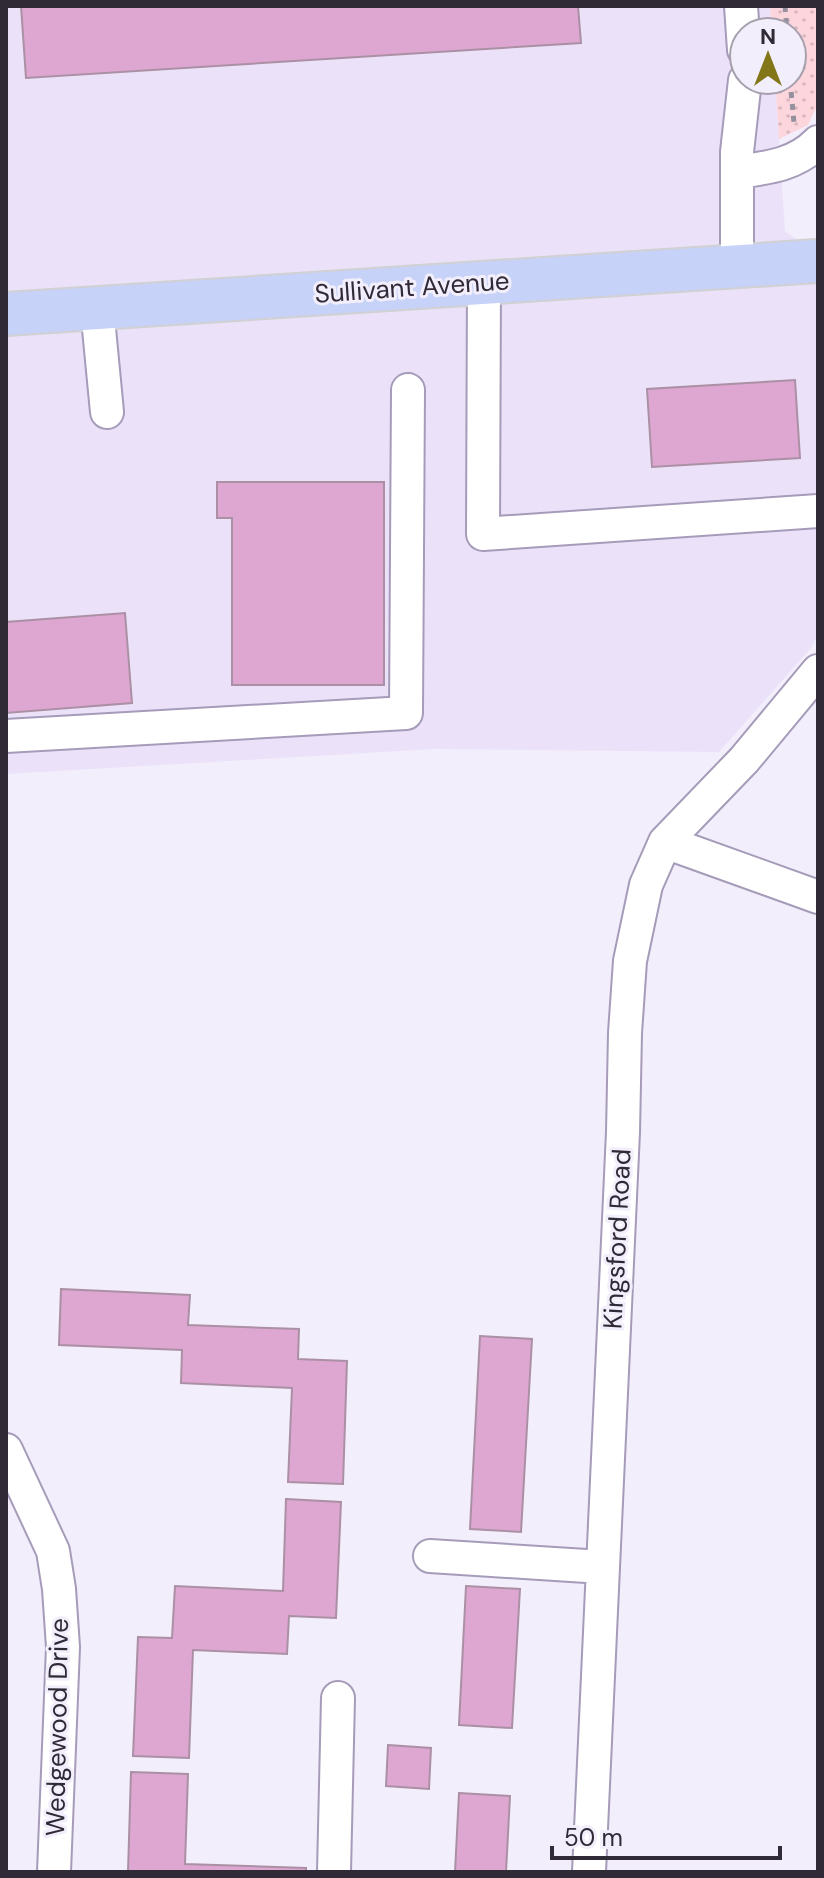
<svg xmlns="http://www.w3.org/2000/svg" width="824" height="1878" font-family="'DM Sans',sans-serif">
  <style>
    .built { fill: #ebe2fa }
    .grass { fill: url(#grass-dots) }
    .building { fill: #dea7d2; stroke: #ab90a5; stroke-width: 2 }
    .lines { fill: none; stroke-linecap: round; stroke-linejoin: round }
    .minor-casing { stroke: #a69bb9; stroke-width: 36 }
    .major-casing { stroke: #d1d0d3; stroke-width: 46 }
    .path { stroke: #95909d; stroke-width: 5; stroke-dasharray: 6 6; stroke-linecap: butt }
    .minor { stroke: #fff; stroke-width: 32 }
    .major { stroke: #c7d2f8; stroke-width: 42 }
    .labels { text-anchor: middle; stroke-width: 6; stroke-linejoin: round; paint-order: stroke }
    .street-label { font-size: 26px; fill: #2f2a36; stroke: #f3eefb }
  </style>
  <defs>
    <pattern id="grass-dots" width="8" height="8" patternUnits="userSpaceOnUse" patternTransform="scale(2)"><rect width="8" height="8" fill="#fdd6dd"/><path d="M2 2h.1M6 6h.1" fill="none" stroke="#d9b8be" stroke-width="1.8" stroke-linecap="round"/></pattern>
  </defs>
  <rect width="100%" height="100%" fill="#f3eefb"/>
  <!-- built -->
  <path class="built" d="M6 6H770L772 32H744V80H775L785 231 818 255V634L811 648 719 752 435 749 6 774Z"/>
  <!-- grass -->
  <path class="grass" d="M770 6H818V104L808 125 779 139 775 80H792V32H772Z"/>
  <!-- building -->
  <path class="building" d="M21 6H578L581 43 26 78Z
    M795 380 800 458 652 467 647 389Z
    M217 482H384V685H232V518H217Z
    M125 613 132 703 6 713V622Z
    M61 1289 190 1295 188 1325 299 1329 298 1359 347 1361 343 1484 288 1482 292 1388 181 1383 182 1350 59 1345Z
    M480 1336 532 1339 521 1532 470 1529Z
    M286 1499 341 1502 336 1618 289 1616 287 1654 193 1650 189 1758 133 1756 138 1637 172 1638 175 1586 283 1591Z
    M466 1586 520 1589 512 1728 459 1725Z
    M388 1745 431 1748 429 1789 386 1786Z
    M131 1772 188 1774 185 1864 306 1868V1872H128Z
    M459 1793 510 1796 506 1872H455Z"/>
  <g class="lines">
    <!-- minor casing -->
    <g class="minor-casing">
      <path id="minor" d="M741 6 744 50
        M737 172C767 168 796 165 818 142
        M737 265V152L745 80
        M484 282 483 534 818 511
        M97 308 107 412
        M6 736 406 713 408 390
        M665 842 818 897
        M6 1450 53 1551 59 1589 63 1647 54 1872
        M430 1556 602 1567
        M334 1872 338 1698
        M589 1872 623 1132 625 1033 630 961 646 885 665 842 744 760 818 671"/>
    </g>
    <!-- major casing -->
    <g class="major-casing">
      <path id="major" d="M6 314 818 261"/>
    </g>
    <!-- path -->
    <path class="path" d="M785 6 787 32
      M790 80 794 123"/>
    <!-- minor -->
    <use href="#minor" class="minor"/>
    <!-- major -->
    <use href="#major" class="major"/>
  </g>
  <g class="labels">
    <!-- street labels -->
    <g class="street-label">
      <text transform="translate(412 287) rotate(-4)" y="9">Sullivant Avenue</text>
      <text transform="translate(617 1239) rotate(-87)" y="9">Kingsford Road</text>
      <text transform="translate(57 1727) rotate(-89)" y="9">Wedgewood Drive</text>
    </g>
  </g>
  <!-- border -->
  <rect width="824" height="1878" fill="none" stroke="#2f2a36" stroke-width="16"/>
  <!-- north arrow -->
  <g transform="translate(768 56)"><circle r="38" fill="#f3eefb" stroke="#a5a0ac" stroke-width="2"/>
  <path d="M0-6L14 30L0 20L-14 30Z" fill="#837619"/>
  <text y="-12" font-size="22" font-weight="bold" text-anchor="middle" fill="#2f2a36">N</text>
  </g>
  <!-- scale -->
  <path d="M552 1846v12h228v-12" fill="none" stroke="#2f2a36" stroke-width="4"/>
  <text x="564" y="1846" font-size="24" fill="#2f2a36" stroke="#f3eefb" stroke-width="6" paint-order="stroke">50 m</text>
</svg>
